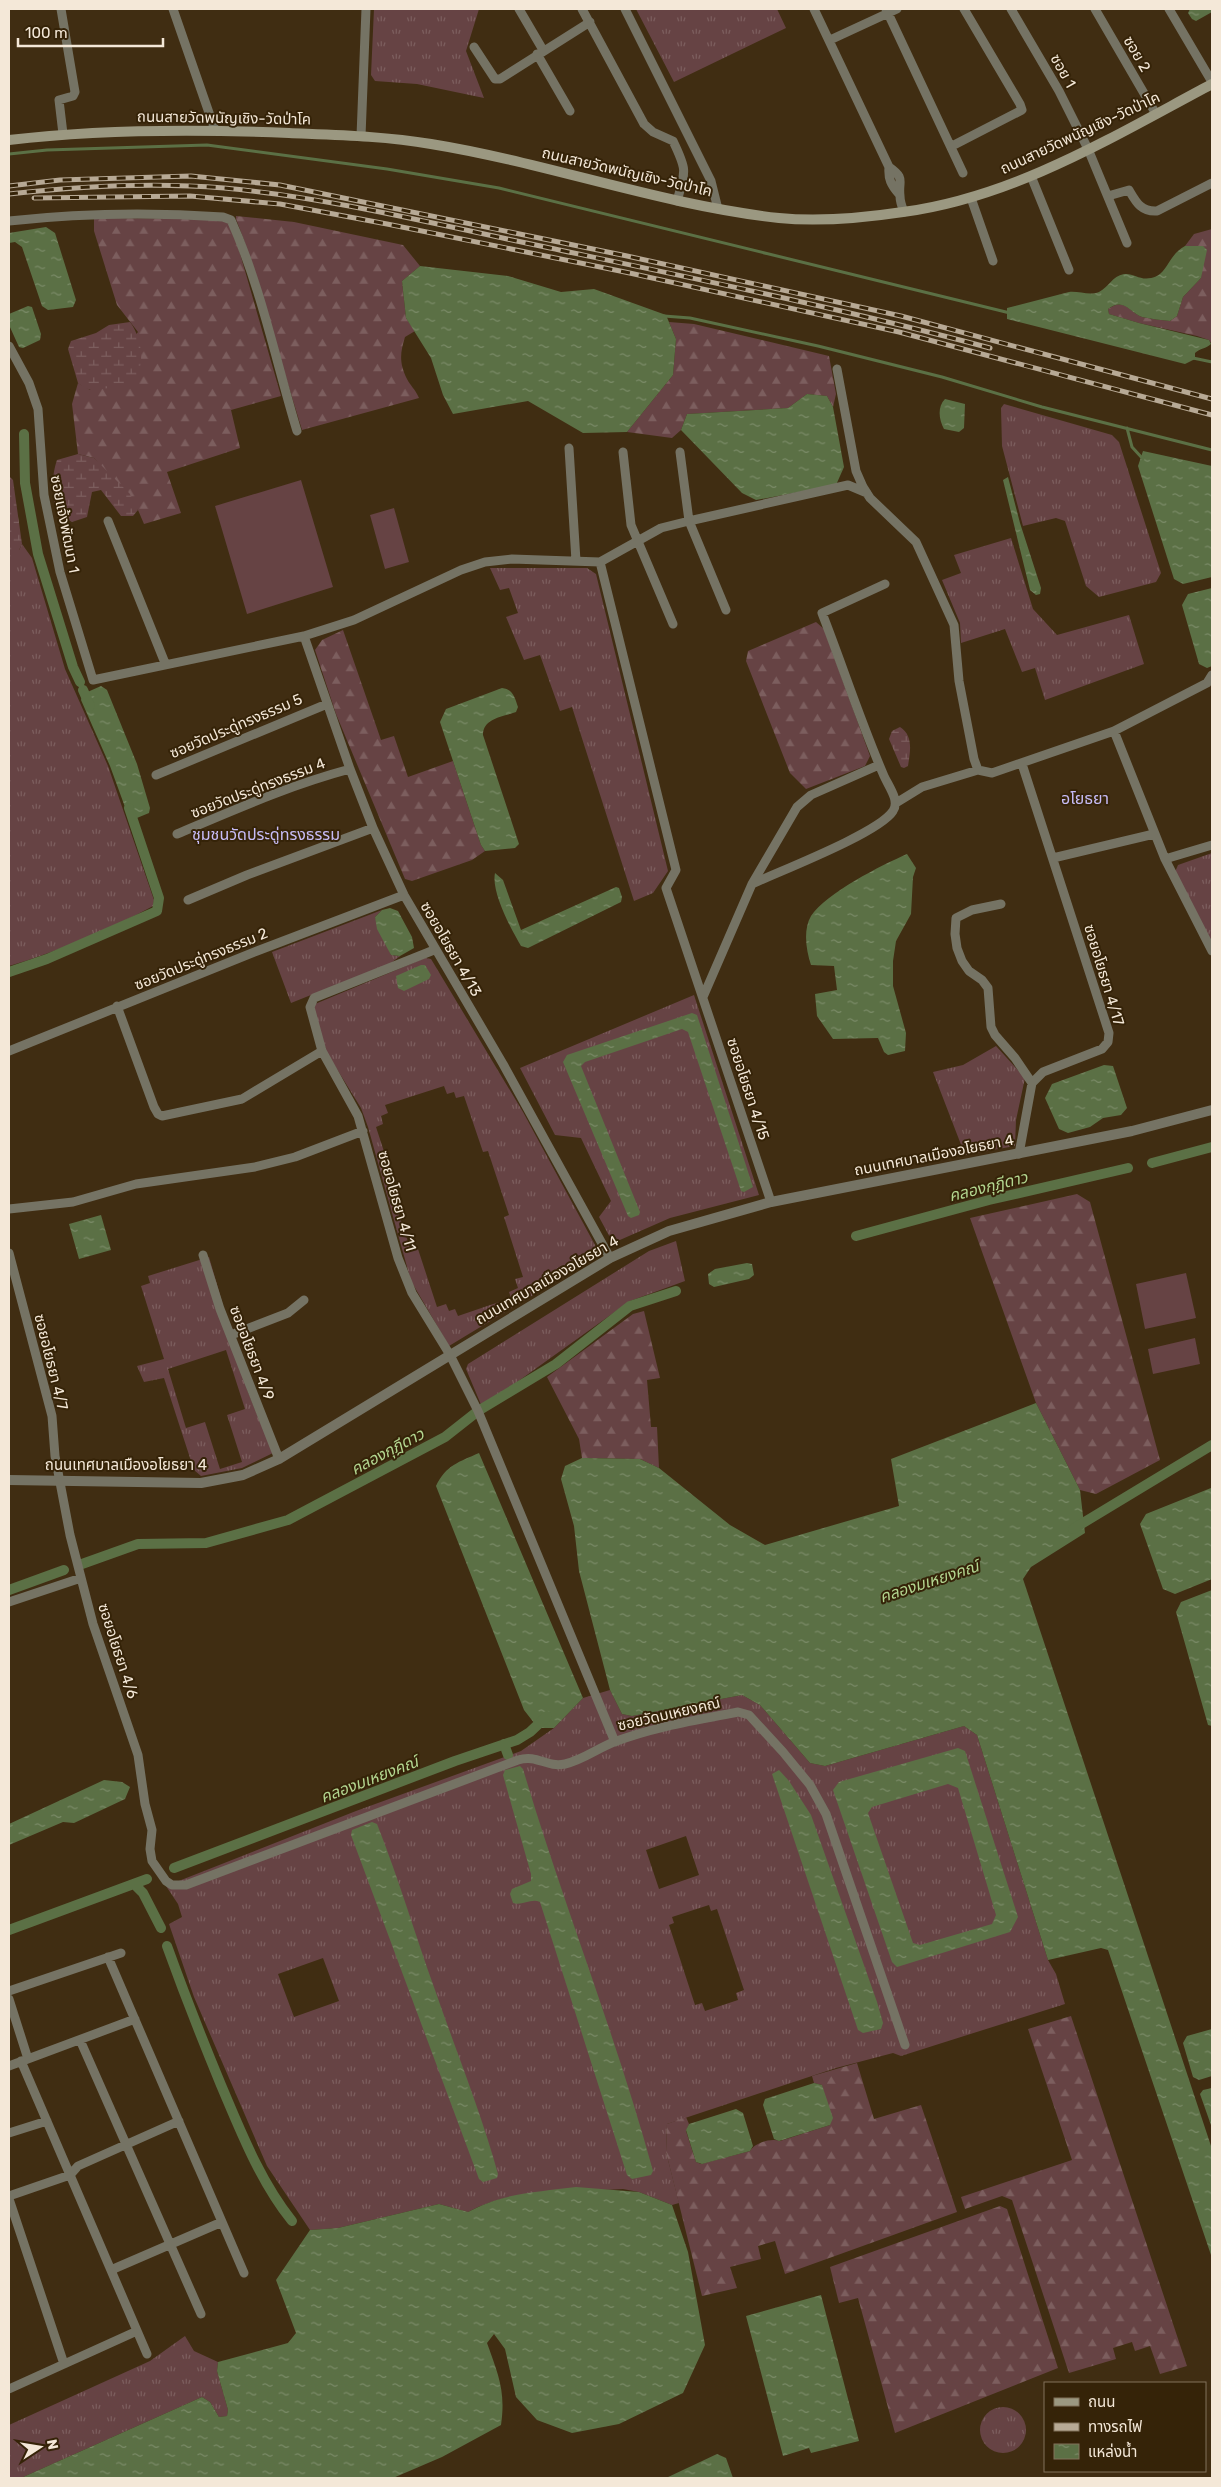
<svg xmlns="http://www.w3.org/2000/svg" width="1221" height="2487" font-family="Rubik,'Noto Sans Thai',sans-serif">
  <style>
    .grass { fill: url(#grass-tufts); fill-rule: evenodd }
    .forest { fill: url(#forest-firs) }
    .wetland { fill: url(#wetland-marsh) }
    .garden { fill: #664344 }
    .water { fill: url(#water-ripples); fill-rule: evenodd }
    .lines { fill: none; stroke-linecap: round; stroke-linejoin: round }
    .stream { stroke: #5b7045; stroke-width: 3 }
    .canal { stroke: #5b7045; stroke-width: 10 }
    .minor { stroke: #757364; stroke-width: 9 }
    .tertiary { stroke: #757364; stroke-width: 10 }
    .secondary { stroke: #9b9881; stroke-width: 10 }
    .rail-casing { stroke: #b7a995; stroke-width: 5 }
    .rail { stroke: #352308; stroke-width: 3; stroke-dasharray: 9; stroke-linecap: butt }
    .labels { text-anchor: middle; stroke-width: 4; stroke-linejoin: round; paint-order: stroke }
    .street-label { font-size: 15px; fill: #f4e8d8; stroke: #352308 }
    .neighbourhood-label { font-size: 16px; fill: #c7bcf6; stroke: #352308 }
    .water-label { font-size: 16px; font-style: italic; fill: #b3d690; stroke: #352308 }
  </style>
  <defs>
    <pattern id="grass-tufts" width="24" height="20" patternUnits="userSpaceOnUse" patternTransform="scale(1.25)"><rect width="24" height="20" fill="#664344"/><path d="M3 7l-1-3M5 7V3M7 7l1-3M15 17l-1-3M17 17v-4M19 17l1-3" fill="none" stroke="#7c5e5e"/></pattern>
    <pattern id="forest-firs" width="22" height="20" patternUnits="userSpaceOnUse" patternTransform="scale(1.25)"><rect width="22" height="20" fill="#664344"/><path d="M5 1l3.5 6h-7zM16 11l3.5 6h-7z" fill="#7c5e5e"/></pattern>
    <pattern id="wetland-marsh" width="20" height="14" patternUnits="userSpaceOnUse" patternTransform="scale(1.25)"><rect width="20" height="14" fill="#664344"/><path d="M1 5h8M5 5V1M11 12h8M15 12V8" fill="none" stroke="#7c5e5e"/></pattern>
    <pattern id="water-ripples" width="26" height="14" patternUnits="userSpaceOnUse" patternTransform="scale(1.25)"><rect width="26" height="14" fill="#5b7045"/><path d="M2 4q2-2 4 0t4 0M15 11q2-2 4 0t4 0" fill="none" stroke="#7b8b68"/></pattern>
  </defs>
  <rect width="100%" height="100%" fill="#402d12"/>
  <!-- grass -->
  <path class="grass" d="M374 9H479L466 51 484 98 417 84 375 81 371 75Z
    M636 9H777L786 28 674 82Z
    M1004 404 1112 435 1119 442 1161 573 1156 582 1099 597 1086 586 1065 521 1056 518 1023 526 1002 446 1001 408Z
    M1011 538 1033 609 1057 635 1129 615 1144 664 1045 700 1035 668 1022 672 1005 629 961 643 960 623 942 580 961 573 954 555Z
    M22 544 32 558 65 669 108 766 154 900 153 906C107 931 59 951 9 966V550H19Z
    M490 568H587L596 574 668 871 653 893 634 901 572 707 560 711 540 655 524 660 506 617 518 613 509 588 500 590Z
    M1212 853V949L1175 872 1178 865Z
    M382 910 375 917 391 955 400 956 391 963 291 1003 272 952Z
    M425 958 431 959 523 1112 595 1245 596 1251 591 1260 449 1346 411 1281 368 1127 361 1108 327 1053 313 1008 315 1004ZM444 1086 447 1094 454 1092 456 1098 464 1096 483 1152 488 1151 509 1215 504 1217 523 1277 515 1279 518 1288 509 1292 511 1298 458 1316 455 1309 449 1311 446 1304 437 1307 417 1246 410 1248 388 1181 393 1179 376 1127 383 1124 381 1116 388 1113 385 1105Z
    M694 995 759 1195 670 1218 613 1243 599 1217 611 1201 581 1138 555 1135 520 1068Z
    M996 1046 1025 1078 1016 1120 1015 1146 965 1155 933 1072 963 1065Z
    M676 1241 685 1281 630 1301 482 1407 466 1369 468 1364 649 1251Z
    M209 1257 248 1392 273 1453 242 1468 201 1476 194 1470 191 1461 164 1378 144 1382 137 1366 164 1359 141 1286 150 1283 148 1276ZM226 1350 245 1409 227 1415 242 1462 220 1469 205 1422 186 1428 168 1369Z
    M610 1690 622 1714 632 1716 742 1695 760 1705 810 1763 825 1766 964 1726 977 1735 1048 1960 1056 1974 1065 2004 901 2056 893 2053 836 2068 667 2124 666 2152 679 2203 672 2205 639 2192 623 2189C571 2192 514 2187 468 2212L439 2204 338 2228 310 2230 267 2166 194 1997 169 1924 182 1917 178 1904 166 1886 356 1811 521 1751 554 1728 583 1698ZM686 1836 699 1875 659 1889 646 1850ZM709 1905 711 1911 717 1909 744 1990 736 1993 738 2000 705 2011 702 2003 695 2005 669 1925 674 1923 672 1917ZM323 1958 339 2001 294 2017 278 1974Z
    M185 2336 194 2351 218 2362 217 2371 228 2410 227 2416 219 2417 210 2402 202 2397 21 2478H9V2425L150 2361Z
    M980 2430a23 23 0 1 1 46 0a23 23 0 1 1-46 0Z"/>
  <!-- forest -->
  <path class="forest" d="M236 216 294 222 403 245 420 266 402 281 406 318 415 331 405 337C400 353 399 363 407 379 410 385 415 389 419 398L302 430 244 240 236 219Z
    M94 218 222 219 229 223 239 250 281 396 231 410 240 448 167 472 181 513 144 524 138 510 94 458 78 454 72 404 78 383 90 390 138 332 117 305 94 231Z
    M1212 229V344L1209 340 1197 336 1139 323 1109 314 1108 309C1125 297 1129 312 1142 317 1151 319 1161 320 1170 321L1177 316 1183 297 1201 278 1203 246H1185L1194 234Z
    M669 322 694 324 829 356 836 394 833 407 827 396 807 394 788 408 687 414 681 430 672 438 627 432 673 375 676 339Z
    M816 622 824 629 870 756 865 766 806 789 790 773 746 661 748 651Z
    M343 630 381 740 394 736 408 777 453 761 481 845 485 851 472 860 412 881 405 879 336 714 315 650 322 640Z
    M1077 1194 1090 1202 1160 1460 1096 1494 1080 1490 1036 1403 970 1218Z
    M644 1311 660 1378 647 1380 651 1427H657L659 1468 640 1459 582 1458 579 1439 547 1377 633 1314Z
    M1071 2016 1187 2366 1160 2374 1150 2346 1135 2351 1132 2342 1113 2348 1116 2359 1069 2373 1012 2200 1002 2196 965 2209 961 2197 1072 2160 1028 2029Z
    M857 2063 874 2119 921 2105 957 2212 785 2274 775 2241 758 2246 761 2259 730 2267 737 2288 702 2296 666 2152 667 2124 686 2117 689 2124 686 2131 696 2162 701 2164 750 2151C755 2143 770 2138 780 2141L830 2125 822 2085 814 2083 812 2076Z
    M1000 2206 1007 2209 1058 2368 895 2433 858 2298 839 2303 830 2267Z"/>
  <!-- wetland -->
  <path class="wetland" d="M130 322C140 335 146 361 136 377 131 385 101 390 92 390 87 390 82 386 78 383L68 349 71 341 96 333 109 325Z
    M78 454 94 458 130 494 138 510 133 516H121L101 490 92 492 87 517 72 522C68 519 61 517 59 513 50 499 52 474 57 460Z
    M9 476 13 480 22 544 19 550H9Z
    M900 727C914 736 910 752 908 766L904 768 901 767 889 739 892 731Z"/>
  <!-- garden -->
  <path class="garden" d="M301 480 333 587 247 614 215 506Z
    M394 508 409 562 385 569 370 515Z
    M1186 1273 1196 1318 1145 1329 1136 1284Z
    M1195 1338 1200 1364 1153 1374 1148 1349Z"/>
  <!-- water -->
  <path class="water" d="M1190 9H1212V12L1196 21 1192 19 1188 13Z
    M46 227 55 233 76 300 73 307 48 310 42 306 22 247 15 242 9 243V233Z
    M1185 246H1203L1207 250 1201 278 1183 297 1177 316 1170 321C1161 320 1151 319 1142 317 1129 312 1124 297 1108 309L1109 314 1139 323 1209 340 1211 344C1206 349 1200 348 1195 353V359L1185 364 1007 319V308L1069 292C1079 291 1090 296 1099 292 1109 287 1112 276 1124 274 1136 273 1141 283 1157 276 1169 269 1169 255 1185 246Z
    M420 266 508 276 561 292 594 289 666 315 676 339 673 375 627 432 583 433 528 401 453 414 443 395 431 358 406 318 402 281Z
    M28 306 32 307 41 334 40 340 23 348 19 347 9 325V314Z
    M807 394 827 396 833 407 844 467 836 485 756 500 742 493 681 430 687 414 788 408Z
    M945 399 965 404 964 428 959 432 944 429C939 420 937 407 945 399Z
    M1143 451 1212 466V577L1183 584 1174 579 1138 466Z
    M1008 477 1020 523 1041 588 1040 594 1036 595 1030 590 1003 480Z
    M1212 588V666L1207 668 1199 664 1182 605 1188 594Z
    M101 686 107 690 137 764 150 808 149 813 132 820 129 818 110 766 81 700 83 694Z
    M502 688C513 689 515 698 518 707L516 712C502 717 483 718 483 735L519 844 515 848 485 851 481 845 440 722 446 709Z
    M907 854 916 868 913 877 911 914 896 941 893 961V986L906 1033 905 1051 888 1055 884 1052 878 1038 833 1039 817 1016 815 994 837 990 834 966 811 965C806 950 803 930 811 916 826 893 882 865 907 854Z
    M495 873 503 880 521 930 616 887 619 888 622 897 621 902 528 948 521 946C511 929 491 892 495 873Z
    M390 908 398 911 412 937 414 948 400 956 391 955 377 929 375 917 382 910Z
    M421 965H425L431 975 429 979 404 991 398 988 396 976Z
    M692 1013 697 1015 753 1187 744 1192 741 1191 688 1032 682 1029 585 1062 581 1066 640 1212 639 1215 631 1218 628 1216 563 1062 567 1055Z
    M1104 1065 1113 1066 1127 1108 1121 1115 1103 1118 1090 1127 1068 1133 1059 1129 1045 1098 1052 1084Z
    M101 1215 111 1250 79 1259 69 1224Z
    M747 1263 752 1264 754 1275 749 1279 714 1287 709 1284 708 1274 715 1269Z
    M1036 1403 1080 1490 1085 1533 1031 1567 1023 1579 1212 2149V2258L1108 1950 1101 1948 1048 1960 977 1735 964 1726 825 1766 810 1763 760 1705 742 1695 632 1716 622 1714 610 1690 579 1571 574 1526 561 1479 565 1466 582 1458 640 1459 659 1468 730 1525 765 1545 899 1506 891 1459Z
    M479 1453 583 1698 554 1728H538L524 1710 436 1486C446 1465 459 1462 479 1453Z
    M1211 1488 1212 1579 1175 1594 1163 1589 1140 1524 1146 1514Z
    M1212 1590V1726L1208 1725 1176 1612 1181 1602Z
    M958 1748 965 1751 1018 1917 1010 1932 897 1967 892 1962 833 1790 839 1782ZM948 1784 958 1788 996 1915 992 1924 920 1945 913 1943 868 1813 872 1807Z
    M520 1766 523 1769C563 1904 616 2035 653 2171L651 2175 632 2179 627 2175 540 1902C531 1898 522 1906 513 1903L510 1894 512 1889 531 1881V1874L503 1775 505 1770Z
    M779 1770 789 1781 811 1815 877 2002 883 2023 881 2029 863 2033 858 2030 772 1774Z
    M104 1780 122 1782 130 1787 125 1799 74 1823 63 1822 9 1845V1824Z
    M372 1822 377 1824C399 1879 415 1935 435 1990 456 2051 481 2112 498 2174L497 2178 483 2182 479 2179 351 1835 352 1830Z
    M1212 2029V2076L1199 2080 1193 2077 1183 2043 1187 2036Z
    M814 2083 822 2085 833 2118 830 2125 779 2141 774 2139 763 2105 765 2099Z
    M1212 2088V2128L1200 2094 1203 2090Z
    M736 2109 743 2113 753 2146 750 2151 702 2164 696 2162 686 2130 689 2124Z
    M576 2187 639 2192 672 2205 688 2252 705 2345 683 2393 619 2424 572 2433 537 2420 516 2397 505 2349 494 2334 487 2343C498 2374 506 2391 501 2425L442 2457 393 2478H21L202 2397 210 2402 219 2417 227 2416 228 2410 217 2371 218 2362 288 2343 296 2333 276 2280 310 2230 338 2228 439 2204 468 2212C502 2193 538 2192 576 2187Z
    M821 2295 859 2441 811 2453 809 2448 783 2456 746 2316Z
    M717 2454 726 2458 733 2478H666Z"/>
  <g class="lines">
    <!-- stream -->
    <path class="stream" d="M9 154 47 150 207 145 387 169 499 188 1010 313
      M664 316 690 318 818 346 942 377 1042 407 1212 450
      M1193 358 1212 362
      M1127 428 1132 447 1143 459"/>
    <!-- canal -->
    <path class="canal" d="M24 434 25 483 38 554 73 667 80 682
      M83 690 90 706
      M9 972 47 959 157 911 159 898 129 808
      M1152 1163 1212 1147
      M856 1236 989 1200 1128 1168
      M1073 1529 1212 1445
      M82 1564 138 1544 206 1543 288 1520 445 1437 478 1411 556 1364 630 1306 676 1291
      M9 1590 64 1570
      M504 1744 508 1755
      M174 1868 455 1761 517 1740 530 1732 547 1716
      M134 1884 143 1893 161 1928
      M9 1930 147 1879
      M167 1946C184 1993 202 2039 221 2085 241 2132 260 2181 292 2221"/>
    <!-- minor -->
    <path class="minor" d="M61 9 75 92 73 96 59 100 63 134
      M173 9 215 130
      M519 9 543 50
      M582 9 644 124 653 132 673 141C687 170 686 170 677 201
      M625 9 711 181 718 209
      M814 9 889 167C888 179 891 185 899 194
      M886 9 963 173
      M1011 9 1059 91 1088 149 1127 243
      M1095 9 1156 114
      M1169 9 1212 82
      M830 40 897 9
      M474 47 495 79H500L590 22
      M537 54 570 111
      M361 136 366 9
      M952 146 1022 110 1020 104 964 9
      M889 167C906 179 898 180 900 196 900 201 902 207 904 212
      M1031 176 1069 270
      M1108 196 1129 190C1136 202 1141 212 1157 211L1212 183
      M971 198 993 261
      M9 221C81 213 151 212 223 217L231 220C261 287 276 362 297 431
      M9 346 29 383 38 409 44 495 60 572 93 680 304 636 354 620 461 570 485 562 512 559 600 562 661 528 689 521 726 610
      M837 369 856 471 863 487 870 498 916 542 954 625 959 681 974 759 978 770
      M569 448 576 561
      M623 452 631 525 673 624
      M680 452 689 521 848 485 867 493
      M108 521 165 663
      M600 562 676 870 666 888 771 1202
      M304 636 350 769 373 828 404 895 503 1064 610 1258
      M1114 731 1165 859 1212 951
      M156 775 327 704
      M896 803 922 787 978 770 992 773 1114 731 1207 683 1212 675
      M177 834C234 810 290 785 350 769
      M1053 858 1154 834
      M1165 859 1212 845
      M752 884C780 871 879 833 893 811 900 801 889 787 884 776 861 723 843 667 822 613L885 584
      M188 900 247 875 373 828
      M1001 904 972 910 956 918 955 934 957 948 962 961 969 971 982 980 988 988 991 1027 995 1035 1015 1058 1032 1083
      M434 950 314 998 310 1007 322 1051 358 1116 398 1258 412 1293 450 1355 478 1411 615 1742
      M703 997 752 884 797 807 811 795 879 765
      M117 1006 154 1107 158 1114 162 1116 242 1099 322 1051
      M9 1051 257 951 404 895
      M1019 1154 1032 1083 1043 1072 1102 1049 1108 1042 1109 1033 1022 764
      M9 1209 73 1202 136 1184 255 1167 295 1157 363 1131
      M9 1253 52 1416 55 1456 70 1535 93 1624 138 1755 145 1804 152 1830 150 1849 152 1861 166 1881 172 1885H186L518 1760C538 1754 546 1768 565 1764 583 1760 598 1748 614 1742 653 1727 697 1720 738 1712L749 1715 783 1752 810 1785 826 1814 905 2045
      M203 1255 220 1309 279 1459
      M231 1335 288 1313 304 1300
      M9 1602 81 1578
      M108 1957 244 2273
      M9 1991 121 1953
      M9 1999 28 2059
      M80 2040 201 2314
      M21 2061 147 2354
      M9 2066 135 2019
      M9 2133 47 2121
      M9 2196 70 2175 78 2166 179 2121
      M9 2199 64 2364
      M111 2270 222 2222
      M9 2389 137 2331"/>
    <!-- tertiary -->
    <path class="tertiary" d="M9 1480 201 1483 243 1475 279 1459 610 1258 669 1231 771 1202 1132 1131 1212 1110"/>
    <!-- secondary -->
    <path class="secondary" d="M9 140C102 129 195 129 289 133 336 135 384 136 431 144 548 163 661 205 779 218 818 222 863 218 903 212 1015 197 1114 136 1212 84"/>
    <!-- rail casing -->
    <g class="rail-casing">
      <path id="rail" d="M9 186 60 180 191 176 280 185 627 256 901 316 1212 399
        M9 194C79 186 153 182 224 188 334 198 442 226 550 248 697 279 844 309 990 348
        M34 198 190 196 280 204 387 224 625 272 899 332 1212 415"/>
    </g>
    <!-- rail -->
    <use href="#rail" class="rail"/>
  </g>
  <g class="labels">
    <!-- street labels -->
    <g class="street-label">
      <text transform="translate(1137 54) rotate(60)" y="5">ซอย 2</text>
      <text transform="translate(1063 71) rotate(61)" y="5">ซอย 1</text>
      <text transform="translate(224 118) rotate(1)" y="5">ถนนสายวัดพนัญเชิง-วัดป่าโค</text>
      <text transform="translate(1080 133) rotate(-25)" y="5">ถนนสายวัดพนัญเชิง-วัดป่าโค</text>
      <text transform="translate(627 172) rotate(13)" y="5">ถนนสายวัดพนัญเชิง-วัดป่าโค</text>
      <text transform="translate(65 524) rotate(79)" y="5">ซอยแจ้งพัฒนา 1</text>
      <text transform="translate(236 726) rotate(-23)" y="5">ซอยวัดประดู่ทรงธรรม 5</text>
      <text transform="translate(258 788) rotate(-21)" y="5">ซอยวัดประดู่ทรงธรรม 4</text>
      <text transform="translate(451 949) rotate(60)" y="5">ซอยอโยธยา 4/13</text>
      <text transform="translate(201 959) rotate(-22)" y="5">ซอยวัดประดู่ทรงธรรม 2</text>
      <text transform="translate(1104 975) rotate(73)" y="5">ซอยอโยธยา 4/17</text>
      <text transform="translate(748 1089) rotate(72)" y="5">ซอยอโยธยา 4/15</text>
      <text transform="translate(934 1155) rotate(-11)" y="5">ถนนเทศบาลเมืองอโยธยา 4</text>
      <text transform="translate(397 1201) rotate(74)" y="5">ซอยอโยธยา 4/11</text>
      <text transform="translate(547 1280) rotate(-30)" y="5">ถนนเทศบาลเมืองอโยธยา 4</text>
      <text transform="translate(252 1353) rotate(69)" y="5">ซอยอโยธยา 4/9</text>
      <text transform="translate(51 1362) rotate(76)" y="5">ซอยอโยธยา 4/7</text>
      <text x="126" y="1470">ถนนเทศบาลเมืองอโยธยา 4</text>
      <text transform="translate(118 1651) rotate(72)" y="5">ซอยอโยธยา 4/6</text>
      <text transform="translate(669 1714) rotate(-13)" y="5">ซอยวัดมเหยงคณ์</text>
    </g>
    <!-- neighbourhood labels -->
    <g class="neighbourhood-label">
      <text x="1085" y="804">อโยธยา</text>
      <text x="266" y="840">ชุมชนวัดประดู่ทรงธรรม</text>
    </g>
    <!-- water labels -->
    <g class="water-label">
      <text transform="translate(988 1186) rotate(-14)" y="6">คลองกุฎีดาว</text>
      <text transform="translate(387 1451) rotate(-28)" y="6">คลองกุฎีดาว</text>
      <text transform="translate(929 1581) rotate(-18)" y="6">คลองมเหยงคณ์</text>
      <text transform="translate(369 1779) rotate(-21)" y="6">คลองมเหยงคณ์</text>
    </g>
  </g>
  <!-- border -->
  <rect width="1221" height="2487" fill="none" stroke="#f4e8d8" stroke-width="20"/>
  <!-- legend -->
  <rect x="1044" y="2382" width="162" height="90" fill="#352308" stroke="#81725b"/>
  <rect x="1054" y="2398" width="25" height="8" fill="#9b9881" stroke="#81725b"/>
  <text x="1088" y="2407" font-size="15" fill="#f4e8d8">ถนน</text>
  <rect x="1054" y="2423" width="25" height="8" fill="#b7a995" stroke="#81725b"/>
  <text x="1088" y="2432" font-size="15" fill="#f4e8d8">ทางรถไฟ</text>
  <rect x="1054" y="2444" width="25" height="15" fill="url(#water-ripples)" stroke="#81725b"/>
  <text x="1088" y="2457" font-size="15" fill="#f4e8d8">แหล่งน้ำ</text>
  <!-- north arrow -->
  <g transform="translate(40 2447) rotate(78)" stroke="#352308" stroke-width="4" paint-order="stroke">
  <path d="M0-4L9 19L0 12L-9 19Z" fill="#f4e8d8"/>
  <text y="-8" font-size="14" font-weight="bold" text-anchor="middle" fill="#f4e8d8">N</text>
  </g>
  <!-- scale -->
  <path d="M18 38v8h145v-8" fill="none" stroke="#f4e8d8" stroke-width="2.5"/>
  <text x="25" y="38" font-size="15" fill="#f4e8d8" stroke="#352308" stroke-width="4" paint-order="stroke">100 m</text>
</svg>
